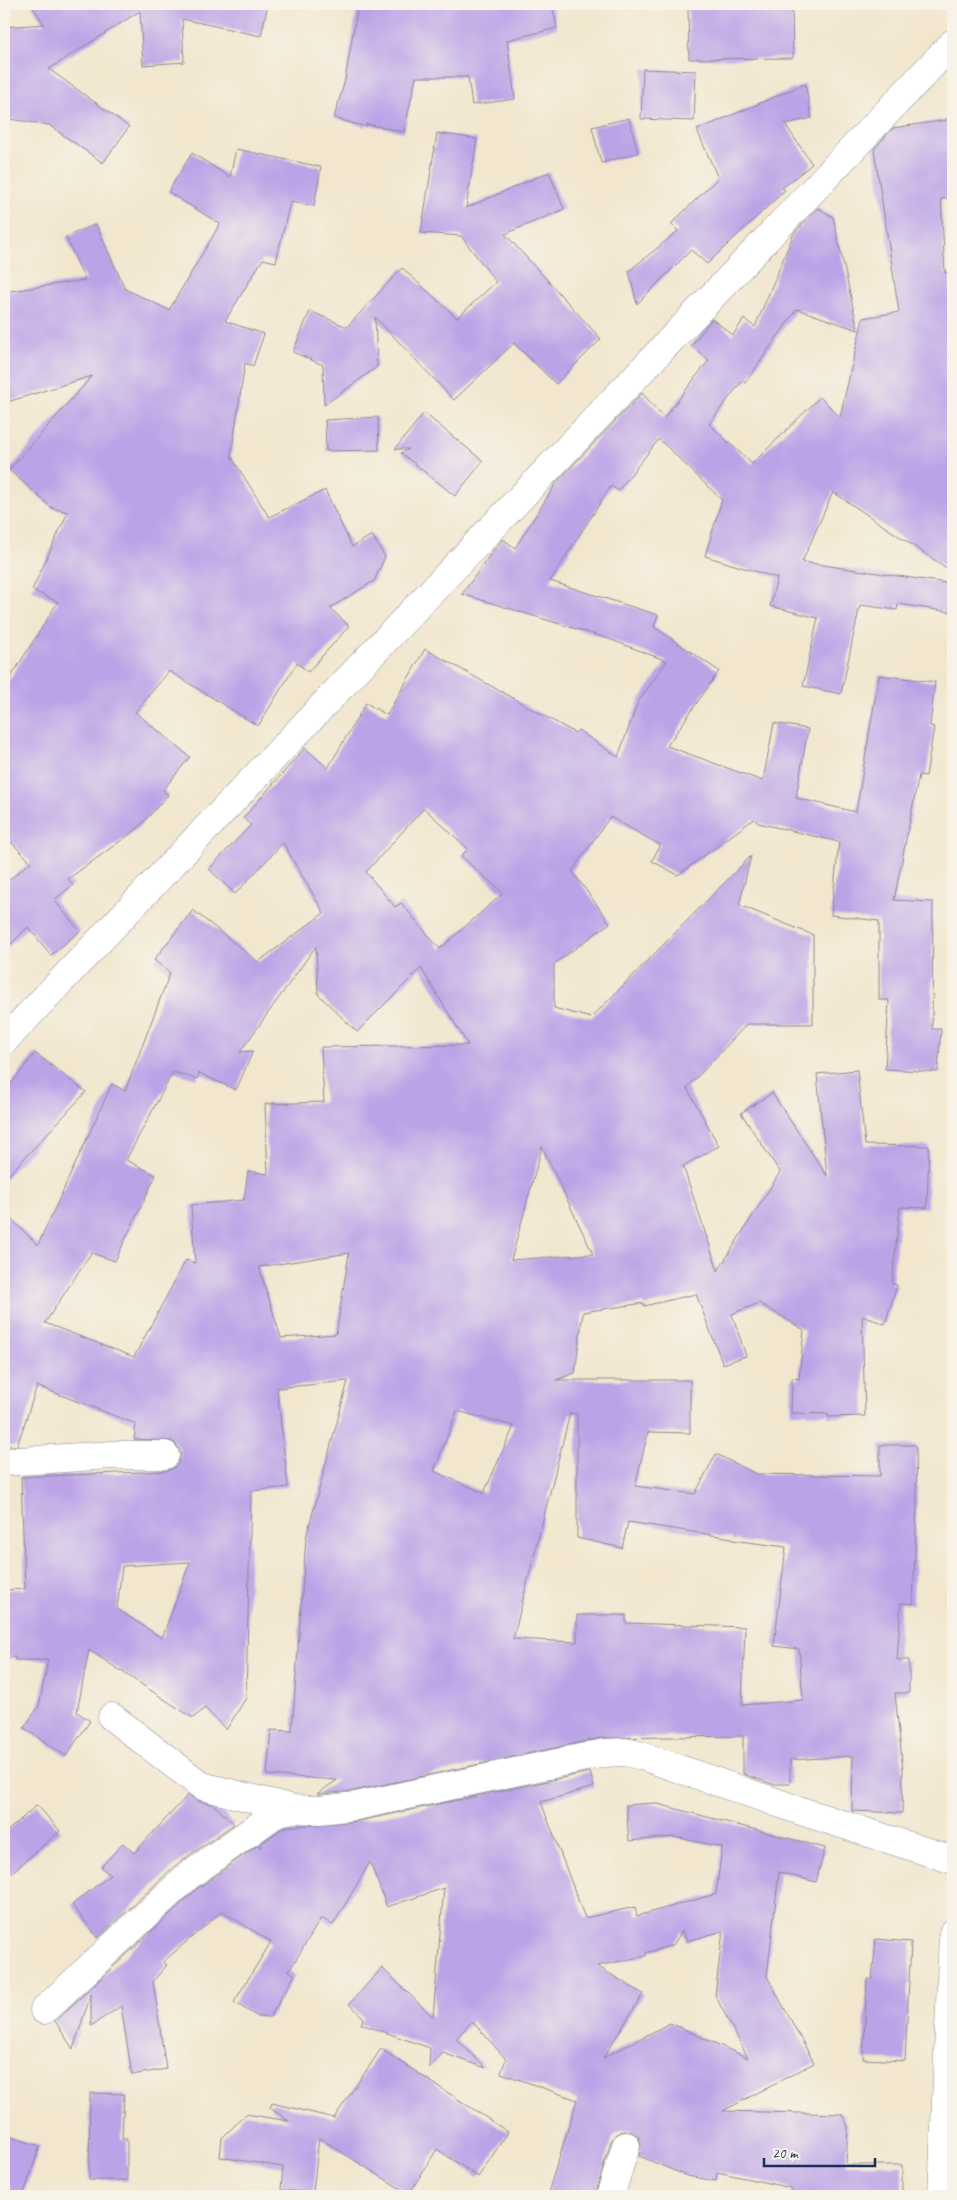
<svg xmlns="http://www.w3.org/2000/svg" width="957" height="2200" font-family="Caveat,sans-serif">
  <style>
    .building { fill: #bba3e7; fill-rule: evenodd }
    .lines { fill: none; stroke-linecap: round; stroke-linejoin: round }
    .minor-casing { stroke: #868a96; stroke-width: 29 }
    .minor { stroke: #fff; stroke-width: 28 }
  </style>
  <rect width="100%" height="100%" fill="#f7f3e8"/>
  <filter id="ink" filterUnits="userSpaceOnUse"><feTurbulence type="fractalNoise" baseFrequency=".02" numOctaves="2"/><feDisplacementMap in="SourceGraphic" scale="10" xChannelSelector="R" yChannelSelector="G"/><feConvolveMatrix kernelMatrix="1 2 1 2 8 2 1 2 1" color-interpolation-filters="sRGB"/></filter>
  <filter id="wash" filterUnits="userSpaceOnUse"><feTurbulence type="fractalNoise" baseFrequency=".0096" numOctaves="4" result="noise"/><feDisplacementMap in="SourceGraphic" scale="20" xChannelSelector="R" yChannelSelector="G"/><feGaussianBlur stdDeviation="1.12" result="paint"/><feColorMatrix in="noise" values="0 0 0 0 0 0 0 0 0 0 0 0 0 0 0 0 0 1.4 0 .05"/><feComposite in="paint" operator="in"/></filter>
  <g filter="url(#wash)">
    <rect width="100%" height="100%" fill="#f2e6ce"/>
    <g id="blocks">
      <!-- building -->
      <path class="building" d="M31 4H268L261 36 182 19 184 62 143 65 140 11 49 69 129 127 103 163 49 125 4 118V27L44 24Z
        M358 4H552L557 28 507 40 515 99 472 105 468 77H416L404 132 366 124V127L334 118 345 80Z
        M688 4H792L793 58 689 59Z
        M643 69 696 71 694 121 641 119Z
        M805 84 812 118 785 124 812 164 782 188 785 190 707 264 691 250 637 304 629 271 678 231 671 224 718 178 697 130Z
        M629 118 638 153 601 163 592 127Z
        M953 119V197L941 199 945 273H950L953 333V518L948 569 833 492 802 562 953 584 950 612 898 604 897 610 860 605 841 694 803 686 818 618 770 606 777 578 705 556 722 500 659 439 618 491 611 486 550 581 658 615 654 627 719 671 667 746 763 781 774 723 808 729 796 798 856 812 879 675 935 682 930 726 934 727 926 776 919 775 894 900 933 902 932 1029H941L938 1072 885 1069 889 1000H879V921L831 915 839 842 758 823 754 819 678 875 652 861 660 845 610 817 572 871 610 923 554 964V1008L591 1018 751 856 739 905 813 935V1024H747L687 1088 719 1146 683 1166 718 1271 780 1172 741 1113 772 1093 827 1176 817 1074 857 1070 865 1145 929 1146 927 1208 900 1207 892 1284 897 1285 885 1324 862 1316 865 1416 828 1417V1414L791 1413 792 1378 799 1379 804 1330 759 1303 732 1314 746 1356 723 1364 696 1294 644 1306V1303L583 1312 575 1373 556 1380H690V1433L648 1432 635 1486 695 1494 716 1454 756 1474 880 1476V1445H916L917 1502 913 1604 901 1603 897 1660H909V1693H895L903 1771 902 1813 852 1811 853 1756 790 1760V1784H772L743 1774V1736L601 1738 354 1791 319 1794H317L337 1780 267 1775 271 1730 292 1731 306 1538 348 1381 277 1388 288 1487 251 1491 246 1698 226 1730 205 1708 193 1718 89 1650 77 1712 90 1721 66 1756 24 1728 39 1706 48 1660H15V1657L4 1658V1590L25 1589 21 1477 165 1471 172 1469 178 1463 181 1455 178 1447 172 1441 134 1439 136 1424 37 1386 17 1446H4V1212L38 1245 112 1084 125 1091 170 973 154 960 193 910 258 962 324 913 283 843 235 894 209 869 251 825 243 818 305 748 328 768 366 703 387 715 425 649 575 733 578 730 618 757 638 702 667 661 609 639 462 594 494 549 503 539 515 548 557 482 642 393 664 418 709 360 691 346 712 319 733 335 744 319 755 327 794 233 818 208 833 217 858 330 797 309 745 383 742 381 709 424 752 464 820 397 840 417 863 318 899 312 874 149 893 128ZM424 808 468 849 461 856 503 893 440 949 401 903 395 907 366 872ZM316 946 318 994 357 1032 421 968 468 1045 321 1047 324 1102 265 1104 268 1174 248 1171 244 1200 191 1205 195 1263 186 1260 134 1357 45 1323 91 1253 115 1261 156 1175 126 1160 173 1072 197 1079 199 1073 236 1090 253 1051 240 1052ZM542 1147 593 1254 511 1260ZM349 1253 336 1334 281 1338 259 1267ZM457 1411 514 1426 484 1493 434 1471ZM570 1413 577 1414V1538L622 1548 628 1522 732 1538V1540L786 1547 774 1646 799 1649 803 1700 742 1705 745 1627 626 1623V1615H577V1642L513 1639ZM190 1562 162 1638 117 1609 122 1566Z
        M437 133 477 139 466 208 549 172 564 209 505 234 601 339 556 384 514 343 454 400 375 317 377 367 324 405 323 365 293 352 310 311 347 327 402 268 457 318 496 282 461 236 421 233Z
        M236 149 321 167 314 206 290 202 276 262 263 259 225 321 264 334 253 366 245 363 231 456 269 517 325 490 352 547 372 535 385 557 374 581 330 608 349 626 308 672 297 663 258 726 169 671 135 712 190 757 163 790 168 795 137 829 68 879 73 885 54 900 80 931 51 955 28 927 4 951V884L31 862 4 835V688L58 602 32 590 68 512 52 508 9 470 92 376 4 403V292L85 280 66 237 96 224 125 289 169 310 220 224 168 192 192 153 230 177Z
        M424 413 483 461 455 496 401 453 409 449H395Z
        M378 417 379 450 326 451 325 420Z
        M35 1053 86 1092 4 1180V1093Z
        M590 1772 594 1787 541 1802 585 1918 635 1907 637 1916 716 1894 722 1847 674 1837 629 1841 626 1805 654 1803 825 1848 816 1882 779 1872 767 1976 814 2063 723 2111 842 2114 848 2126 846 2165H902V2196H791V2188L717 2172 716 2181 687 2176 639 2156 641 2143 638 2136 631 2131H623L616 2134 611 2141 595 2196H547L577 2100 501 2073 506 2059 472 2021 456 2039 486 2068 443 2053 429 2068 430 2048 361 2024 364 2018 349 2004 382 1968 433 2017 444 1888 387 1907 370 1862 333 1925 321 1918 289 1971 295 1975 270 2017H258L234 2002 271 1942 222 1911 163 1962 167 1965 153 1981 166 2069 132 2075 121 2006 91 2026V1994L73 2049 55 2021 198 1888 258 1845 261 1848 262 1843 284 1827 359 1821ZM682 1931 687 1941 723 1931 715 1995 748 2058 670 2023 603 2058 643 1994 597 1966 646 1956V1953L673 1945Z
        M188 1795 198 1801 214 1805 234 1824 177 1864 98 1938 72 1905 110 1875 101 1867 123 1843 134 1853Z
        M37 1805 60 1831 4 1879V1834Z
        M876 1939 911 1942 905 2061 863 2059 867 1979H872Z
        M381 2049 508 2132 478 2177 437 2149 409 2194 319 2138 313 2193 281 2190 283 2167 220 2157 222 2138 246 2114 289 2121 270 2108 272 2103 334 2118Z
        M90 2093 124 2094 122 2139H127V2180H89Z
        M4 2135 40 2146 23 2196H4Z"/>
    </g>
  </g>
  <g filter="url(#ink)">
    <use href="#blocks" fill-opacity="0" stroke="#868a96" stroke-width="1"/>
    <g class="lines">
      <!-- minor casing -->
      <g class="minor-casing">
        <path id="minor" d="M4 1041 953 43
          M4 1462 112 1455H165
          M112 1717 202 1786 294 1809 320 1810 356 1806 604 1753 625 1752 642 1756 807 1813 953 1860
          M44 2010 188 1876 278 1812 294 1809
          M610 2196 626 2146
          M942 2196 953 1933"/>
      </g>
      <!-- minor -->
      <use href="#minor" class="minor"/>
    </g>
  </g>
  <!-- margin -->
  <rect width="957" height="2200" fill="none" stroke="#f7f3e8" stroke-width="20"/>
  <!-- scale -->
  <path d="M764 2158v8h111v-8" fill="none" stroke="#1b2f5e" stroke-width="2.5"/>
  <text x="772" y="2158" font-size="15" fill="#1b2f5e" stroke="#f7f3e8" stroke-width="4" paint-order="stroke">20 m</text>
</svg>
